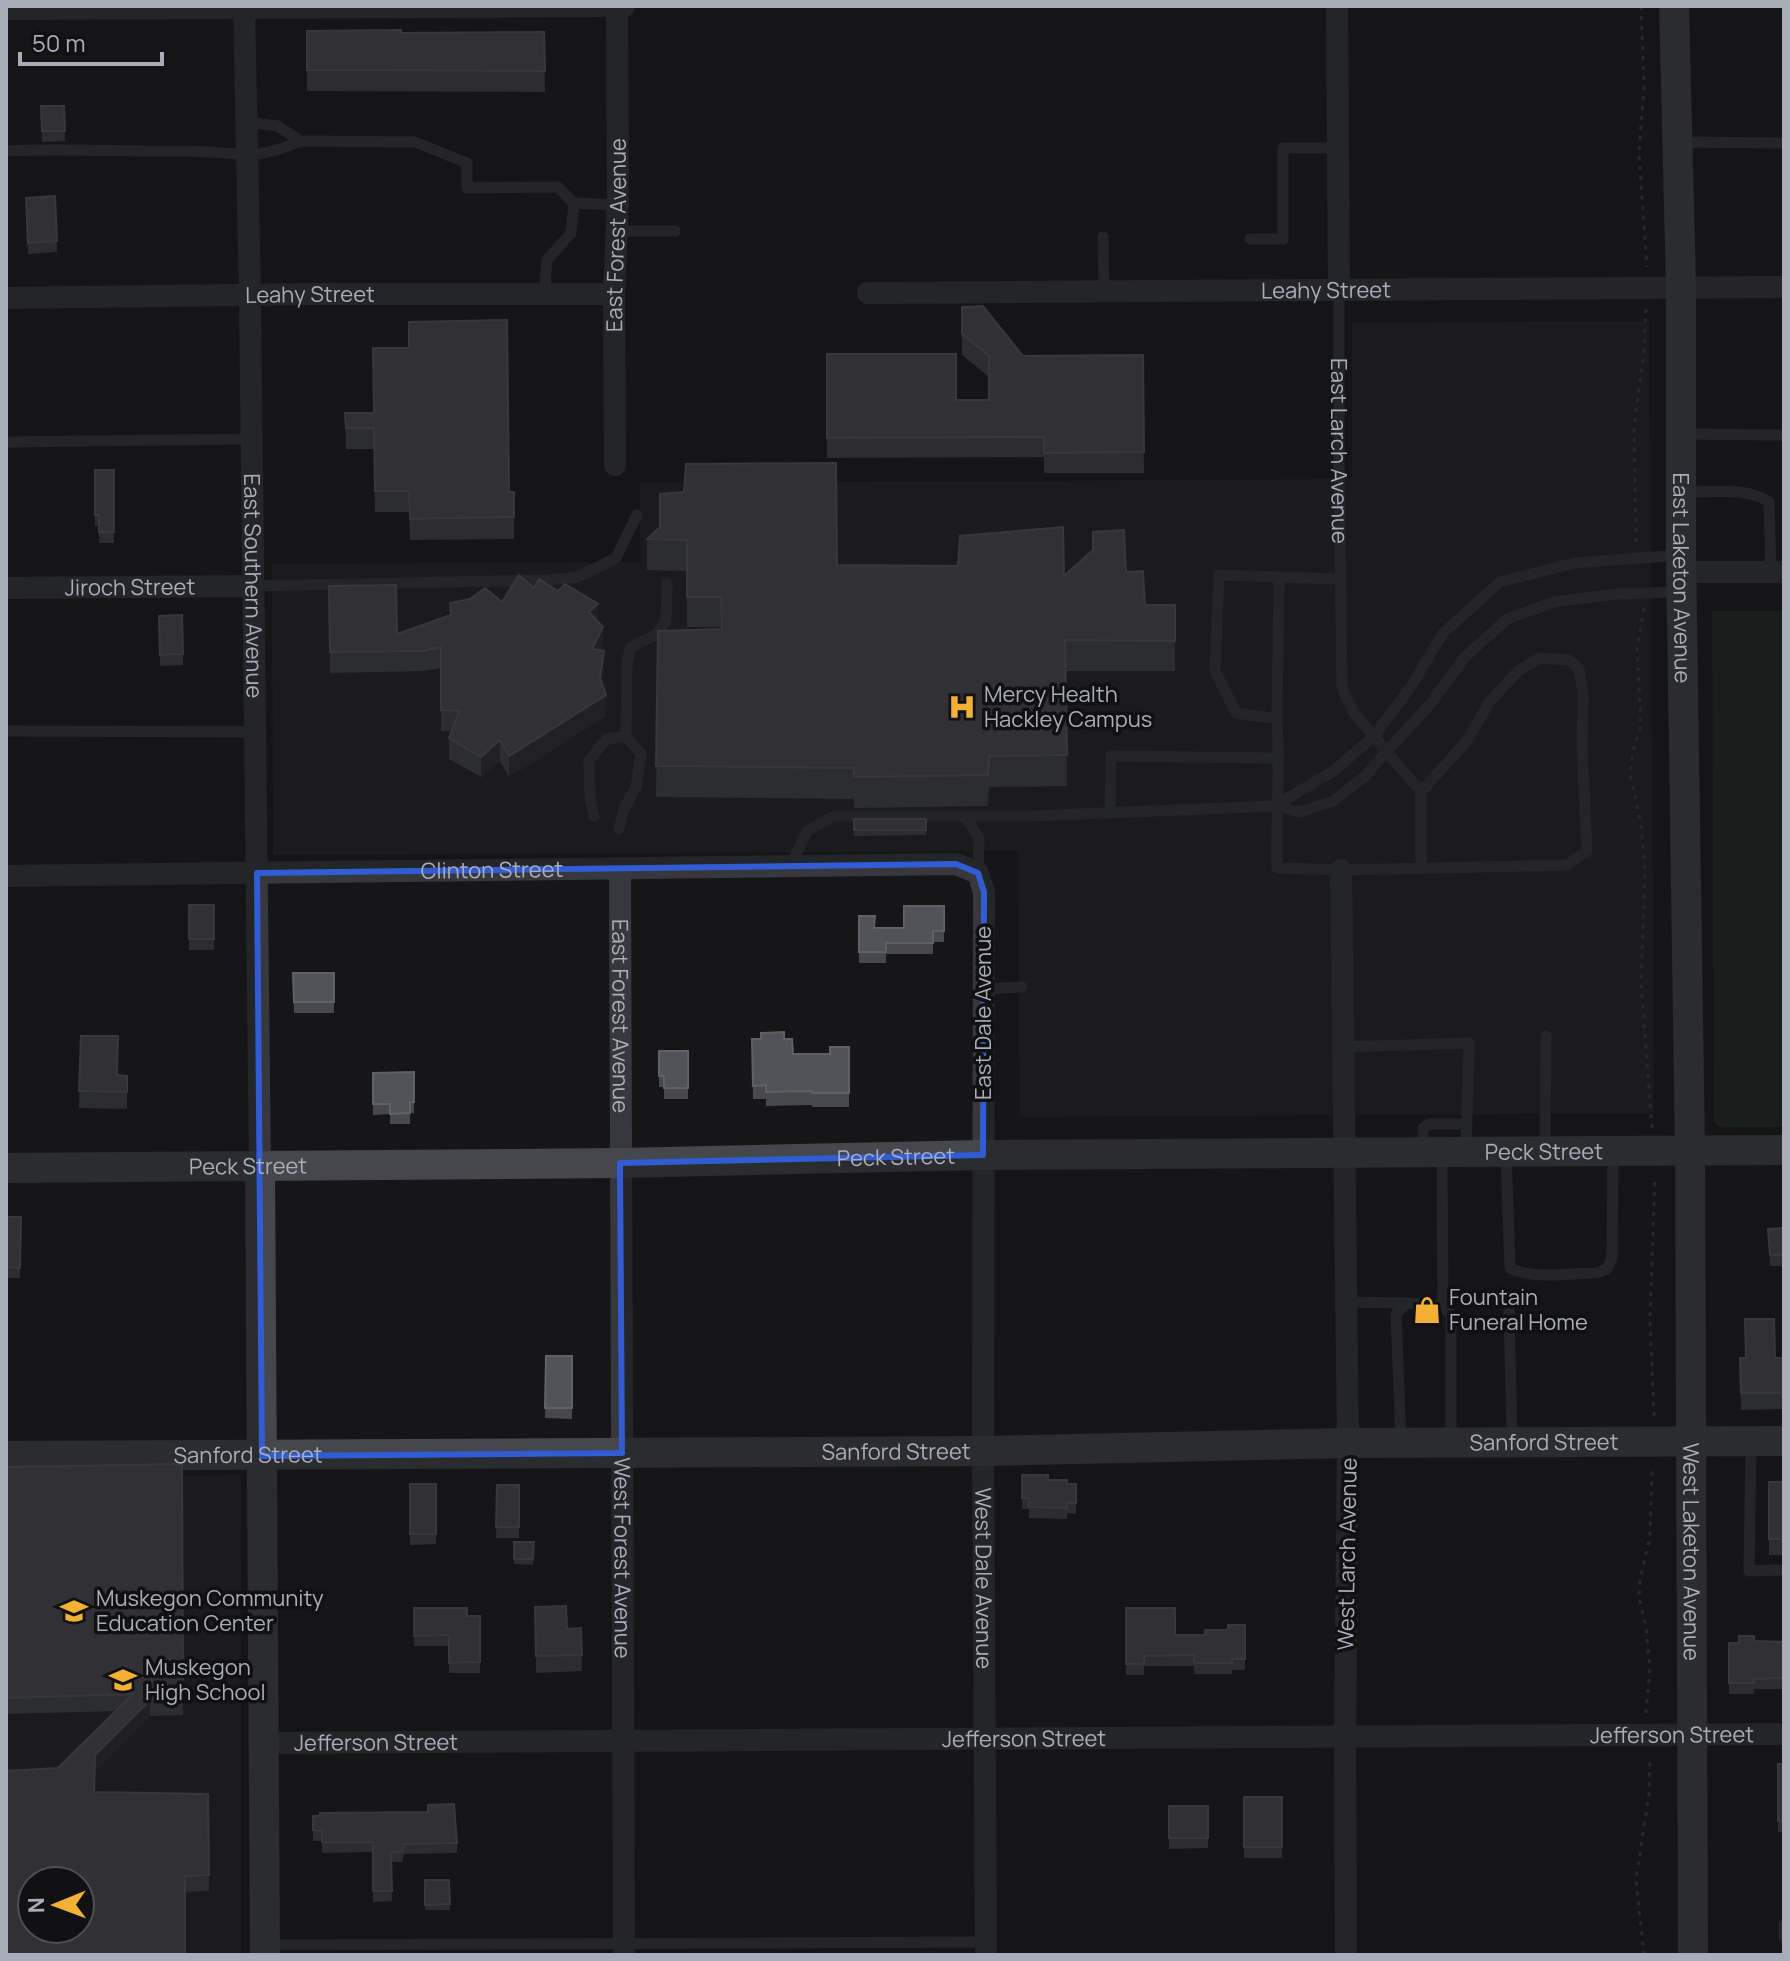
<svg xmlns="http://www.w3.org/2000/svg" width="1790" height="1961" font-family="Manrope,sans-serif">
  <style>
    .built { fill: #222225; fill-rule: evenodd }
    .green { fill: #1e261f }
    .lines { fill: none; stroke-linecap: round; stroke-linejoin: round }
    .path { stroke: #3d3f44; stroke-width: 3; stroke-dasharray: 4 6; stroke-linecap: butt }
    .lane { stroke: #37383d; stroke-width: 11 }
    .street { stroke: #37383d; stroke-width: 22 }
    .secondary { stroke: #45474d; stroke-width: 30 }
    .wall { fill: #47494d }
    .shaded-wall { fill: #2f3033 }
    .building { fill: #525359; stroke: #5f6168; stroke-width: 2; fill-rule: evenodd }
    .marked { fill: none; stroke: #325cd3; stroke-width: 6; stroke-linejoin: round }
    .labels { text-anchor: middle; stroke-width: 7; stroke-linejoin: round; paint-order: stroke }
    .street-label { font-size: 22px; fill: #a8adb8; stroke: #111113 }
    .poi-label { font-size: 22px; fill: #a8adb8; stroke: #111113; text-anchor: start }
  </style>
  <rect width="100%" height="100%" fill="#161618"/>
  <!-- built -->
  <path class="built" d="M1649 321 1654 1113 1020 1117 1018 851 273 855 272 564 640 562V483L1352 479V323Z
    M241 1475V1955H6V1479ZM32 1881H80V1929H32Z"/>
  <!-- green -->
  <path class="green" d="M1712 611H1784V1127H1721L1714 1122Z"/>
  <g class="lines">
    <!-- path -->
    <path class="path" d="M1641 6 1644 84 1639 153 1647 267
      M1636 542 1634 426 1644 354 1646 306
      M1644 608 1637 648 1641 726 1633 751 1630 773 1641 825 1645 870 1641 985 1652 1128
      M1654 1416 1650 1319 1655 1176
      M1646 1713 1650 1667 1646 1626 1639 1598 1640 1579 1650 1537 1652 1467
      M1644 1955 1636 1879 1649 1794 1650 1757"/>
    <!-- lane -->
    <g class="lane">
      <path d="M300 141 415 142 467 163V188L558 187 574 203 618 205"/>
      <path d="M1681 142 1784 143"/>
      <path d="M6 151C66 148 126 152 186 151 234 151 253 163 300 141L278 126 246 122"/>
      <path d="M616 231H675"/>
      <path d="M1103 237 1104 291"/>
      <path d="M1250 239H1283V148H1339"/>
      <path id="s1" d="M1339 289V461L1342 688 1354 713 1421 792V868"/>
      <path d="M544 295 547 260 571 233 574 203"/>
      <path d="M1681 434 1784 435"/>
      <path d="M6 442 251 439"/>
      <path d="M1682 492C1709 493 1746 486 1769 502L1771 572"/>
      <path d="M1340 579 1219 575 1215 671 1236 713 1277 719C1280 769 1276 818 1277 868L1341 870 1567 865 1587 851 1582 746 1583 693 1579 669 1569 660 1540 658 1518 671 1490 701 1466 742 1421 792"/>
      <path d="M253 586 549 580 578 577 616 558 637 515"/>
      <path d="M1277 719 1279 577"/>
      <path d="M6 731 255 732"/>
      <path d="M626 736 627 663 630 648 657 634 666 620 667 583"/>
      <path d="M1275 806 1335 770 1374 736 1410 688 1443 633 1500 582 1574 563 1681 555"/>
      <path d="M1110 812 1111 756 1279 758"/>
      <path d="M594 816 590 798 589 760 607 739 626 736 641 754 636 787 624 809 619 829"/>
      <path d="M965 816 979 839 978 873"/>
      <path d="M790 867 807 831 834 816H1031L1275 806 1300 812 1333 801 1363 778 1432 702 1464 658 1507 619 1554 602 1616 594 1682 592"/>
      <path d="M983 989 1022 987"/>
      <path d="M1343 1047 1469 1043 1466 1149"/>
      <path d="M1545 1151 1546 1036"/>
      <path d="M1423 1152V1128L1429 1124H1467"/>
      <path d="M1506 1152 1510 1268C1533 1280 1571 1273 1597 1273L1607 1269 1612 1257 1613 1152"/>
      <path d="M1442 1154 1443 1306"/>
      <path d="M1346 1302 1405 1303"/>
      <path d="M1509 1307 1512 1441"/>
      <path d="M1751 1441 1749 1571 1784 1570"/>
      <path d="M1401 1442 1396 1314 1406 1303 1443 1306 1451 1315V1441"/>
      <path d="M1784 1925V1937"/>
      <path d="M266 1945 986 1942"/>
    </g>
    <!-- street -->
    <g class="street">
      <path d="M1337 6 1339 288"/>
      <path id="s2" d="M244 8 250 295 260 1166"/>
      <path d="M6 9 624 6"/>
      <path id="s3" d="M868 293 1784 287"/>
      <path id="s4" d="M6 298 315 294H614"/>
      <path id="s5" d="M615 465 614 294 618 205 617 6"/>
      <path d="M1682 572H1784"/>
      <path id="s6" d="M6 588 253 586"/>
      <path id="s7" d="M620 870 624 1955"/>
      <path d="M1341 870 1348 1443 1345 1737 1346 1955"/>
      <path id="s8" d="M6 876 956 864 978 873 984 892 983 1451 986 1955"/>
      <path id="s9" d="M264 1743 1784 1734"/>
    </g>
    <!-- secondary -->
    <g class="secondary">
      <path id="s10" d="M1674 6 1681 286V554L1690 1150 1693 1955"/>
      <path d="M260 1166 265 1955"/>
      <path id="s11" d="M6 1168 620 1163 983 1155 1784 1150"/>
      <path id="s12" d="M6 1456 983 1451 1348 1443 1784 1441"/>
    </g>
  </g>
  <!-- wall -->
  <path class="wall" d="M307 31 401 33 544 32 545 92 307 91Z
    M41 106H64L65 141 42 142Z
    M55 196 57 252 28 254 26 209Z
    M962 307 1023 356 1143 355 1144 473H1044V457L827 458V354L956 400H989V377L962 355Z
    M345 413 509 492H514V539L410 540 409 512H375L374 449H346Z
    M95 470H114V543H99V526H95Z
    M660 527 837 565 1064 576 1126 572 1145 605H1175V671H1065L1067 786 989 787 988 806 854 808V799L656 797 658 631 722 629 721 627H687V571L647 570V539Z
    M329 586 397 634 450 615V603L502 602 534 588 598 621 603 647 602 650 604 671 602 685 606 716 509 777 500 761 481 777 449 759V738L452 731H441V668L423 671 330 673Z
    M159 616 183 654V665L160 666Z
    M854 819H926V835L854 836Z
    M189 905H214V950H189Z
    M944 906V942H933V954H886V963H859V916L875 928H904Z
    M293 973H334V1013H294Z
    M81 1036 118 1075 127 1076V1109L79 1108Z
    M752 1039H784L793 1054H830L849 1047V1107H812V1105L766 1106V1099H753Z
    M659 1051H688V1099H664V1087H659Z
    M414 1072V1113H410V1124H390V1114L373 1115V1073Z
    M6 1217H21L20 1278H6Z
    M1784 1228V1266H1770L1768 1229Z
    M546 1356H572V1419L545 1418Z
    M1740 1358H1784V1409L1741 1410Z
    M182 1464 183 1715 150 1716 95 1771V1792L208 1794 209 1891 185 1892 58 1768 116 1711 6 1714V1467Z
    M1022 1475 1067 1484H1076V1514L1067 1513V1519L1029 1518V1509H1022Z
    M1769 1482H1784V1555H1769Z
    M410 1484H436V1544L410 1545Z
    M497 1485H519V1538H496Z
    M514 1542H534L533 1565 514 1564Z
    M535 1607 567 1629 581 1628 582 1671 536 1673Z
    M414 1608 467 1616H480V1673H449V1646H414Z
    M1126 1608 1175 1635H1205L1245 1625V1670H1232V1674H1194V1666H1144V1675H1126Z
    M1754 1641 1784 1642V1689H1754V1694H1729V1643Z
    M1778 1764H1784V1832H1778Z
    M1244 1797H1282V1858H1244Z
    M1169 1806H1208V1848L1169 1849Z
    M313 1816 457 1843V1853L404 1854 402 1862H391L392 1901 373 1902V1852L322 1853V1841H313Z
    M425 1880H449L450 1910H425Z"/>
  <!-- shaded-wall -->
  <path class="shaded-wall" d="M598 604V625L589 612Z
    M603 627V647L592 669V649Z
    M604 651V671L600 699V678Z
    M606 695V716L509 777V756Z
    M500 740V761L481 777V757Z
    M150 1700V1716L95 1771V1755Z"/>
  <!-- building -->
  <path class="building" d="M401 30V33L544 32 545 71 307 70V31Z
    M41 106H64L65 131H42Z
    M55 196 57 241 28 243 26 198Z
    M983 306 1023 356 1143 355 1144 452 1044 453V437L827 438V354H956V400H989V356L962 334V307Z
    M507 320 509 492H514V517L410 519 409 491H375L374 428H346L345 413H374L373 348H409V322Z
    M836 463 837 565 958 566 960 536 1063 527 1064 576 1093 550V532L1124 530 1126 572 1143 571 1145 605H1175V641L1065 640 1067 755 989 756 988 775 854 777V768L656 766 658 631 722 629 721 597H687V540L647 539 660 527V494L684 492 686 464Z
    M95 470H114V532H99V515H95Z
    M519 575 534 588 539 579 558 591 565 584 598 604 589 612 603 627 592 649 604 651 600 678 606 695 509 756 500 740 481 757 449 738 459 711 441 710V647L423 651 330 652 329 586 396 585 397 634 451 615 450 603 470 599 485 588 502 602Z
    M182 615 183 654 160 655 159 616Z
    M854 819H926V830H854Z
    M189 905H214V939H189Z
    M904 906H944V931H933V943H886V952H859V916H875L874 928H904Z
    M293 973H334V1002H294Z
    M784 1032V1039H792L793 1054H830V1047H849V1093H812V1091L766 1092V1085L753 1086 752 1039H761V1033Z
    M81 1036H118L117 1075 127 1076V1092L79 1091Z
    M659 1051H688V1088H664V1076H659Z
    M414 1072V1102H410V1113L390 1114V1104H373V1073Z
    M6 1217H21L20 1268 6 1267Z
    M1784 1228V1255H1770L1768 1229Z
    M1745 1319H1774L1775 1358H1784V1393H1741L1740 1358H1746Z
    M546 1356H572V1408H545Z
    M182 1464 183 1698 150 1700 95 1755 94 1792 208 1794 209 1875 185 1876V1955H6V1771L58 1768 133 1694 6 1698V1467ZM32 1881H80V1929H32Z
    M1022 1475H1048V1480H1067V1484H1076V1503H1067V1508L1029 1507V1498H1022Z
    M1769 1482H1784V1539H1769Z
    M410 1484H436V1534H410Z
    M497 1485H519V1527H496Z
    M514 1542H534L533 1559H514Z
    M566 1606 567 1629 581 1628 582 1655 536 1656 535 1607Z
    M414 1608H467V1616H480V1662L449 1663V1635L414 1636Z
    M1126 1608H1175V1635H1205V1630H1228V1625H1245V1659H1232V1663H1194V1655L1144 1656V1664H1126Z
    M1739 1636H1754V1641L1784 1642V1678L1754 1679V1683H1729V1643H1739Z
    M1778 1764H1784V1821H1778Z
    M1244 1797H1282V1847H1244Z
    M454 1804 457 1843 404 1844 402 1852H391L392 1891H373V1842H322V1831L313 1830V1816H320V1813L428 1812V1805Z
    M1169 1806H1208V1838H1169Z
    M425 1880H449L450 1904 425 1905Z"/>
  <!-- marked area -->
  <path d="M0 0H1790V1961H0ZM956 864 978 873 984 892 983 1155 620 1163 622 1453 262 1456 257 873Z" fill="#161618" fill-opacity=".55" fill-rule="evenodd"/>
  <path class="marked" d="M956 864 978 873 984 892 983 1155 620 1163 622 1453 262 1456 257 873Z"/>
  <!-- icons -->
  <defs>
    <g id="hospital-bare" transform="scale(2.16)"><path d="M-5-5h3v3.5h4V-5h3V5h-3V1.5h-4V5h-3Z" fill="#f2b134" stroke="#111113" stroke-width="2.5" paint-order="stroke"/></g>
    <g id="shop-bare" transform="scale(2.16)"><path d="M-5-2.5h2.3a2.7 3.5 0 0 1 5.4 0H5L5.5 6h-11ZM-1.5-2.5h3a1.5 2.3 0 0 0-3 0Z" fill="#f2b134" stroke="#111113" stroke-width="2.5" paint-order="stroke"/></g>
    <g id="school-bare" transform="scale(2.16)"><path d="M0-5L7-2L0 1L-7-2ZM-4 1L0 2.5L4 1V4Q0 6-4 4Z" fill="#f2b134" stroke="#111113" stroke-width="2.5" paint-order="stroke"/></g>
  </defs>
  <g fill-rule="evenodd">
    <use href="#hospital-bare" x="962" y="707"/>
    <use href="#shop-bare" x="1427" y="1310"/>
    <use href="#school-bare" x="74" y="1611"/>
    <use href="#school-bare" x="123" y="1680"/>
  </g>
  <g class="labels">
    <!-- street labels -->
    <g class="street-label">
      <text dy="8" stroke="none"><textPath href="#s5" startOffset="230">East Forest Avenue</textPath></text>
      <text dy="8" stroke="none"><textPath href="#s3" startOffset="458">Leahy Street</textPath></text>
      <text dy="8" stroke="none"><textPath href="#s4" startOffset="304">Leahy Street</textPath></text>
      <text dy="8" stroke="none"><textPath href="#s1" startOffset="162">East Larch Avenue</textPath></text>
      <text dy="8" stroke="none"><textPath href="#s10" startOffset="572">East Laketon Avenue</textPath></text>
      <text dy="8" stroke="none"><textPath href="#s6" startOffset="124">Jiroch Street</textPath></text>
      <text dy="8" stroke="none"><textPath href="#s2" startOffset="578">East Southern Avenue</textPath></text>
      <text dy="8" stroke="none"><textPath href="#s8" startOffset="486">Clinton Street</textPath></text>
      <text transform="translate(983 1013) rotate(-90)" y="8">East Dale Avenue</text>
      <text dy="8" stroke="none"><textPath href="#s7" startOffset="146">East Forest Avenue</textPath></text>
      <text dy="8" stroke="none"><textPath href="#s11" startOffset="1538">Peck Street</textPath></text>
      <text dy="8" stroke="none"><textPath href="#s11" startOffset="890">Peck Street</textPath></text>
      <text dy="8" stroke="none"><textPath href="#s11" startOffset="242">Peck Street</textPath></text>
      <text dy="8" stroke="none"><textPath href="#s12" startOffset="1538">Sanford Street</textPath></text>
      <text dy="8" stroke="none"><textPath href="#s12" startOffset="890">Sanford Street</textPath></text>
      <text dy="8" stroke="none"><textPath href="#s12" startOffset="242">Sanford Street</textPath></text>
      <text dy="8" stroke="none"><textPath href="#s10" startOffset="1546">West Laketon Avenue</textPath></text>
      <text transform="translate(1347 1554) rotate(-89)" y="8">West Larch Avenue</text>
      <text dy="8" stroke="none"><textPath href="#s7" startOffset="688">West Forest Avenue</textPath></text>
      <text dy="8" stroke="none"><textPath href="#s8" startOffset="1680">West Dale Avenue</textPath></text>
      <text dy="8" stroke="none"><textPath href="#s9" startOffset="1408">Jefferson Street</textPath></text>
      <text dy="8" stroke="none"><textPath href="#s9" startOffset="760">Jefferson Street</textPath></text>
      <text dy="8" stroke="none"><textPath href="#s9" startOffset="112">Jefferson Street</textPath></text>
    </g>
    <!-- poi labels -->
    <g class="poi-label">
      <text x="984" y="702">Mercy Health<tspan x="984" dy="25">Hackley Campus</tspan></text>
      <text x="1449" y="1305">Fountain<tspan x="1449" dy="25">Funeral Home</tspan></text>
      <text x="96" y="1606">Muskegon Community<tspan x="96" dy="25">Education Center</tspan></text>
      <text x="145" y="1675">Muskegon<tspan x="145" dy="25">High School</tspan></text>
    </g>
  </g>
  <!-- border -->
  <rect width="1790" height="1961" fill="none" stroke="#a8adb8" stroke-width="16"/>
  <!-- north arrow -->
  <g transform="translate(56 1905) rotate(269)"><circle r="38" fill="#111113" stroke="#4d4f55" stroke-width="2"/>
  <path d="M0-6L14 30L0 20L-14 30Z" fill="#f2b134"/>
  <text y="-12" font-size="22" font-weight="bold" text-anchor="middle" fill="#a8adb8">N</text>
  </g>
  <!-- scale -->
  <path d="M20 52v12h142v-12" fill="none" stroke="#a8adb8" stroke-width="4"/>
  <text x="32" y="52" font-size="24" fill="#a8adb8" stroke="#111113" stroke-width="6" paint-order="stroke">50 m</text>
</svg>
